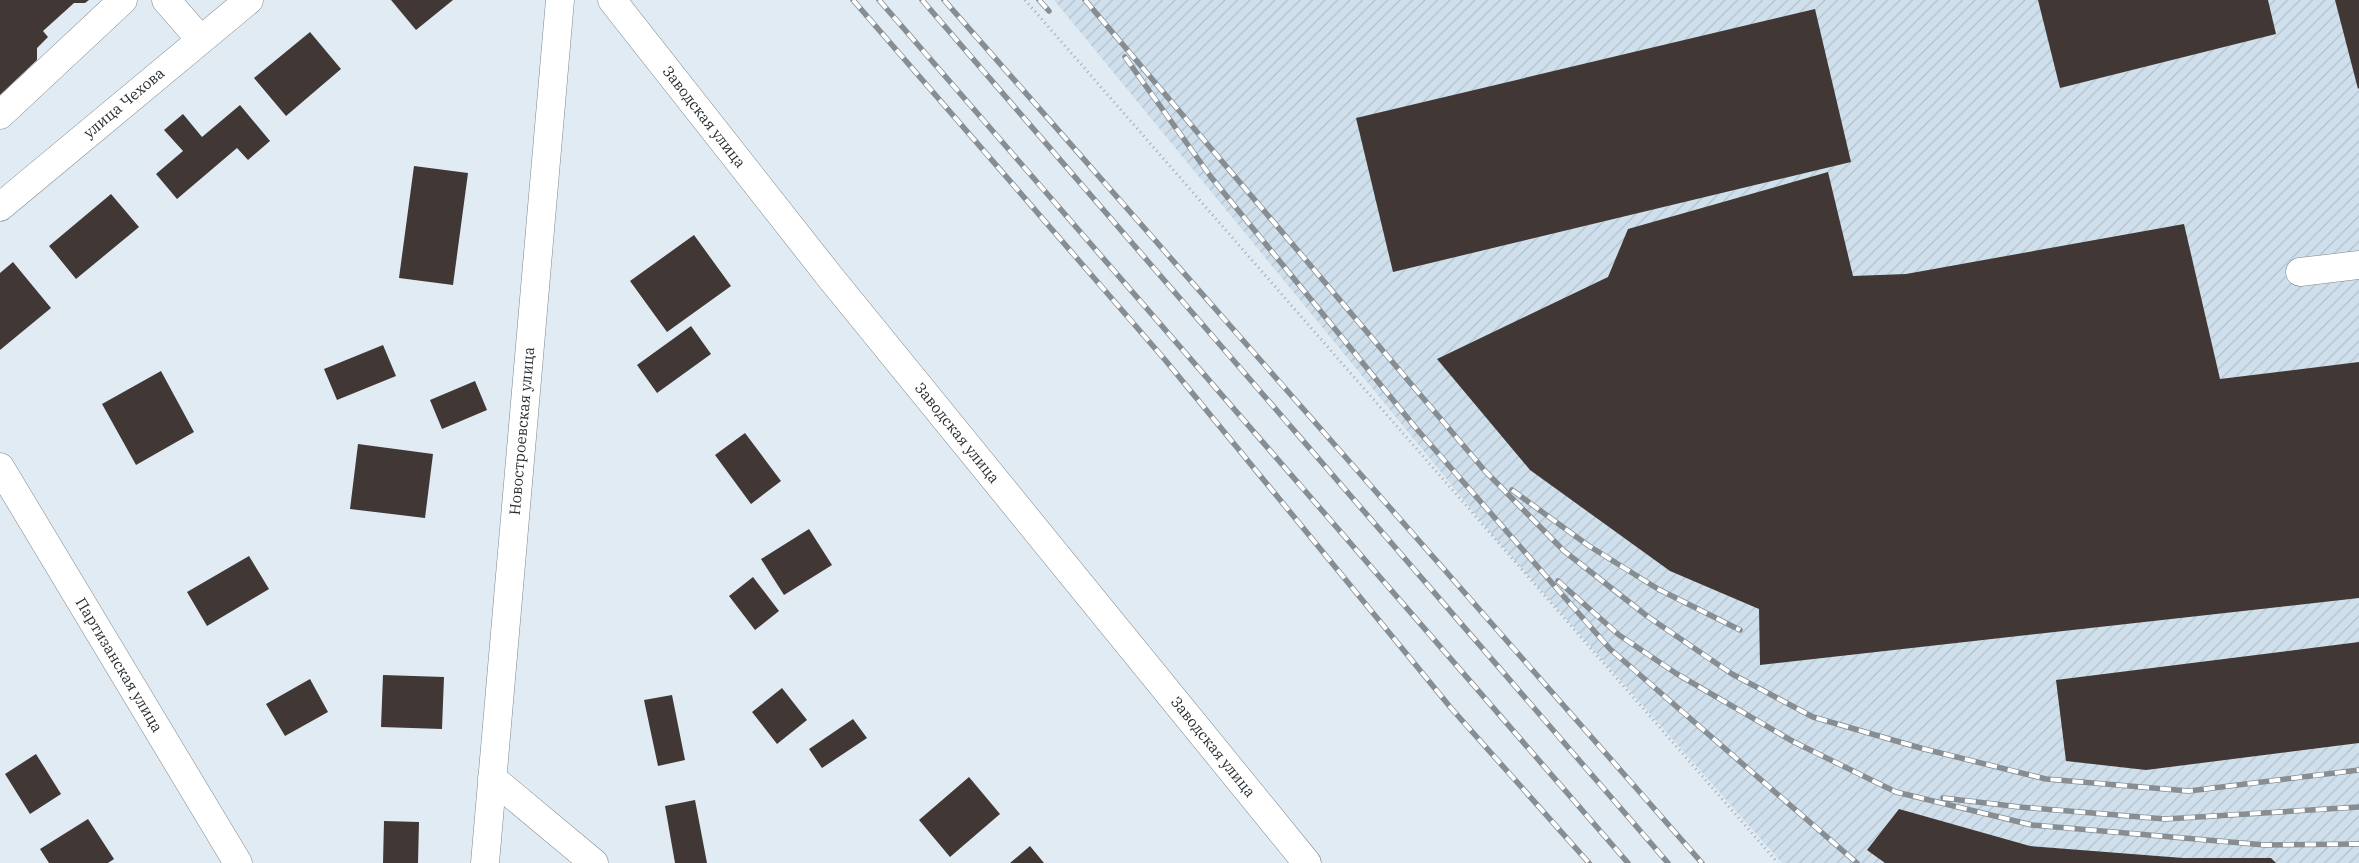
<svg xmlns="http://www.w3.org/2000/svg" width="2359" height="863" font-family="'IBM Plex Serif',serif">
  <style>
    .industrial { fill: url(#industrial-furrows) }
    .building { fill: #413835 }
    .lines { fill: none; stroke-linecap: round; stroke-linejoin: round }
    .minor-casing { stroke: #7e878d; stroke-width: 29 }
    .path { stroke: #a2aab0; stroke-width: 3; stroke-dasharray: 1 4; stroke-linecap: butt }
    .minor { stroke: #fff; stroke-width: 28 }
    .rail-casing { stroke: #878e93; stroke-width: 5.5 }
    .rail { stroke: #fff; stroke-width: 4; stroke-dasharray: 11; stroke-linecap: butt }
    .labels { text-anchor: middle; stroke-width: 5; stroke-linejoin: round; paint-order: stroke }
    .street-label { font-size: 15px; fill: #2a2e31; stroke: #fff }
  </style>
  <defs>
    <pattern id="industrial-furrows" width="10" height="10" patternUnits="userSpaceOnUse" patternTransform="scale(1.25)"><rect width="10" height="10" fill="#cfe0ec"/><path d="M-1 1l2-2M0 10L10 0M9 11l2-2" fill="none" stroke="#b2c0cb"/></pattern>
  </defs>
  <rect width="100%" height="100%" fill="#e1ebf3"/>
  <!-- industrial -->
  <path class="industrial" d="M1054 0H2359V863H1782L1495 538Z"/>
  <!-- building -->
  <path class="building" d="M0 0H89L85 3H74L43 31 48 37 37 48V60L0 95Z
    M391 0H453L416 30Z
    M2038 0H2268L2276 34 2060 88Z
    M2335 0H2359V88L2358 89Z
    M1815 9 1851 162 1393 272 1356 118Z
    M310 32 341 69 286 116 254 78Z
    M240 105 270 141 248 160 237 148 177 199 156 174 183 151 164 130 183 114 202 137Z
    M414 166 468 173 453 285 399 278Z
    M1828 172 1853 276 1906 274 2184 224 2220 379 2359 362V598L1760 665 1759 609 1670 571 1530 470 1437 359 1608 277 1628 229Z
    M111 194 139 227 76 279 49 246Z
    M694 235 731 286 667 332 630 281Z
    M13 262 51 308 0 350V273Z
    M691 326 711 354 657 393 637 365Z
    M383 345 396 376 337 400 324 369Z
    M161 371 194 432 136 465 102 404Z
    M475 381 487 410 442 429 430 400Z
    M745 433 781 481 751 504 715 455Z
    M358 444 433 454 425 518 350 509Z
    M809 529 832 565 784 595 761 559Z
    M249 556 269 589 207 626 187 592Z
    M753 577 779 611 755 630 729 596Z
    M2359 642V743L2146 770 2066 761 2056 680Z
    M383 675 444 677 442 729 381 727Z
    M310 679 328 712 285 736 266 704Z
    M782 688 807 720 777 744 752 712Z
    M672 695 685 760 658 766 644 700Z
    M853 719 867 738 822 768 809 749Z
    M36 754 61 794 30 814 5 774Z
    M969 777 1000 814 950 857 919 820Z
    M695 800 707 863H675L665 806Z
    M1899 809 2030 846 2183 858H2271L2276 863H1885L1867 850Z
    M88 819 114 859 108 863H49L40 849Z
    M384 821 419 822 418 863H383Z
    M1030 846 1044 863H1010Z"/>
  <g class="lines">
    <!-- minor casing -->
    <g class="minor-casing">
      <path id="minor" d="M166 0 200 39
        M612 0 830 277 1307 863
        M0 115 123 0
        M0 207 249 0
        M2300 272 2359 265
        M0 467 238 863
        M492 778 594 863
        M485 863 560 0"/>
    </g>
    <!-- path -->
    <path class="path" d="M1025 0 1778 863"/>
    <!-- minor -->
    <use href="#minor" class="minor"/>
    <!-- rail casing -->
    <g class="rail-casing">
      <path id="rail" d="M853 0 1166 361 1451 708 1589 863
        M879 0 1628 863
        M922 0 1668 863
        M944 0 1702 863
        M1039 0 1049 11
        M1085 0 1485 471 1564 551 1647 616 1732 674 1813 717 1924 749 2046 779 2189 791 2359 770
        M1125 57 1211 177 1415 427 1610 649 1857 863
        M1512 490 1589 546 1658 589 1740 630
        M1558 581 1619 635 1677 674 1794 742 1896 792 2032 825 2265 845 2359 844
        M1943 798 2020 807 2165 819 2359 807"/>
    </g>
    <!-- rail -->
    <use href="#rail" class="rail"/>
  </g>
  <g class="labels">
    <!-- street labels -->
    <g class="street-label">
      <text transform="translate(124 103) rotate(-40)" y="5">улица Чехова</text>
      <text transform="translate(704 117) rotate(52)" y="5">Заводская улица</text>
      <text transform="translate(522 431) rotate(-85)" y="5">Новостроевская улица</text>
      <text transform="translate(957 433) rotate(51)" y="5">Заводская улица</text>
      <text transform="translate(119 665) rotate(59)" y="5">Партизанская улица</text>
      <text transform="translate(1213 747) rotate(51)" y="5">Заводская улица</text>
    </g>
  </g>
</svg>
